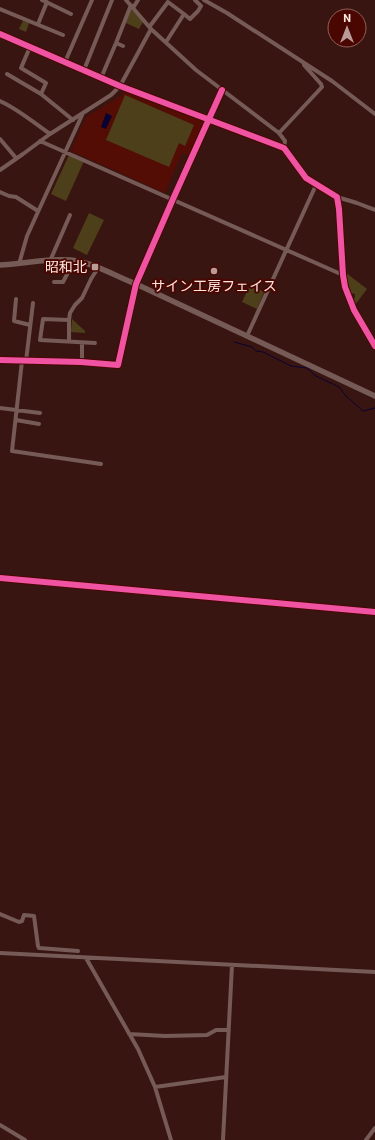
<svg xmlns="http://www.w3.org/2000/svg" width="375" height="1140" font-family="Roboto,'Noto Sans JP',sans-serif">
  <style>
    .built { fill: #530d04 }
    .green { fill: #4e3f1b }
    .water { fill: #0a0231 }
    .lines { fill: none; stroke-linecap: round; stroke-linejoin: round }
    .stream { stroke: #0a0231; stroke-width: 1 }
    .minor { stroke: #755a55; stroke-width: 4 }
    .tertiary { stroke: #755a55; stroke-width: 5.5 }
    .cycleway-casing { stroke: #4a0701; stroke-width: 8 }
    .cycleway { stroke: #f153a3; stroke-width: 6 }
    .poi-dot { fill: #b99c97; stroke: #4a0701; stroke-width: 1.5 }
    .labels { text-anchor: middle; stroke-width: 4; stroke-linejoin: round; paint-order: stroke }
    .poi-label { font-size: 14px; fill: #fee5df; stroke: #4a0701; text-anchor: end }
  </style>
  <rect width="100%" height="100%" fill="#391512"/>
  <!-- built -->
  <path class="built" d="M126 91 206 121 190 156 182 153 165 193 71 151 86 117 119 97Z"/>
  <!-- green -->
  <path class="green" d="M131 9 143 22 139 29 126 23Z
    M23 21 29 23 26 32 19 29Z
    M125 95 194 125 185 146 179 143 169 167 106 140Z
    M69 155 84 161 66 201 51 194Z
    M89 213 104 220 87 255 73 248Z
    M345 272 367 289 355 305 353 299 355 298V294L351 293Z
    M250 285 264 292 257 309 242 302Z
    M72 319 85 331V333L71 332Z"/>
  <!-- water -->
  <path class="water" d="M106 113 112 116 106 129 101 127Z"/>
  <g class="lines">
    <!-- stream -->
    <path class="stream" d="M234 342 252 347 256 351 263 352 291 366 307 368 316 376 339 387 346 396 363 411 375 408"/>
    <!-- minor -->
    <path class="minor" d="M42 0 71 14
      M126 0 151 29 196 70 279 133 285 141 284 148
      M204 0 227 13 332 81 375 114
      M133 8 138 0
      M0 9 63 35
      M38 24 47 2
      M150 26 168 2 184 14
      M0 34 120 86 284 148 306 178 337 197 339 209 343 275 345 287 354 310 375 346
      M166 42 184 14 190 19 198 11 201 6 195 0
      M116 43 123 46
      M30 47 21 68 46 83 41 94
      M65 62 92 0
      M84 70 112 0
      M7 74 41 94 73 120
      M101 78 116 43 131 5
      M0 101C18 109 33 122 50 134
      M279 133 322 87 321 84 304 65V63
      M0 139 16 158
      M40 141 343 275
      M0 170 23 154 50 134 111 95 120 86 151 29
      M0 192 9 196 16 197 38 211
      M337 197 357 203 375 210
      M50 261 70 215
      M19 264 27 236 83 113
      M54 282H63L74 261
      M16 299 14 321 30 325
      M69 320 43 319 40 340 95 343
      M247 336 316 185
      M69 342V320L70 313 75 305 82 298 91 279 98 268
      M0 360 81 362 118 365 136 284 173 199 222 90
      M22 361 12 451 101 464
      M26 361 33 303
      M82 362V343
      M0 408 40 413
      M16 420 39 424
      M0 578 375 612
      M0 914 19 922 22 921 24 915 34 916 38 946 39 948 78 951
      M0 953 375 972
      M86 958 138 1049 155 1087 171 1140
      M129 1034 165 1036 207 1035 216 1030H229
      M155 1087 226 1077
      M0 1125 25 1140
      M223 1140 232 965
      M366 1140 375 1128"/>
    <!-- tertiary -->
    <path class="tertiary" d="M0 265C24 264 55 257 78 261 97 265 118 277 136 284L375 396"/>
    <!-- cycleway casing -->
    <g class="cycleway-casing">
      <path id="cycleway" d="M0 34 120 86 284 148 306 178 337 197 339 209 343 275 345 287 354 310 375 346
        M0 360 81 362 118 365 136 284 173 199 222 90
        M0 578 375 612"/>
    </g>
    <!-- cycleway -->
    <use href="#cycleway" class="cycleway"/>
  </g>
  <!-- markers -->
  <g class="poi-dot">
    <rect x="91" y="263" width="8" height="8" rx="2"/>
    <circle cx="214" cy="271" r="4"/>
  </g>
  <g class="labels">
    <!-- poi labels -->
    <g class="poi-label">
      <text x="87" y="272">昭和北</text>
      <text x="214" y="291" text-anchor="middle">サイン工房フェイス</text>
    </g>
  </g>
  <!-- north arrow -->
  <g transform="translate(347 28)"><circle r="19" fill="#4a0701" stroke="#92605a"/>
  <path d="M0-3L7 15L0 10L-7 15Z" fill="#b99c97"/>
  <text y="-6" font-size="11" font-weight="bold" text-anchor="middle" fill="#fee5df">N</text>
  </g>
</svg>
